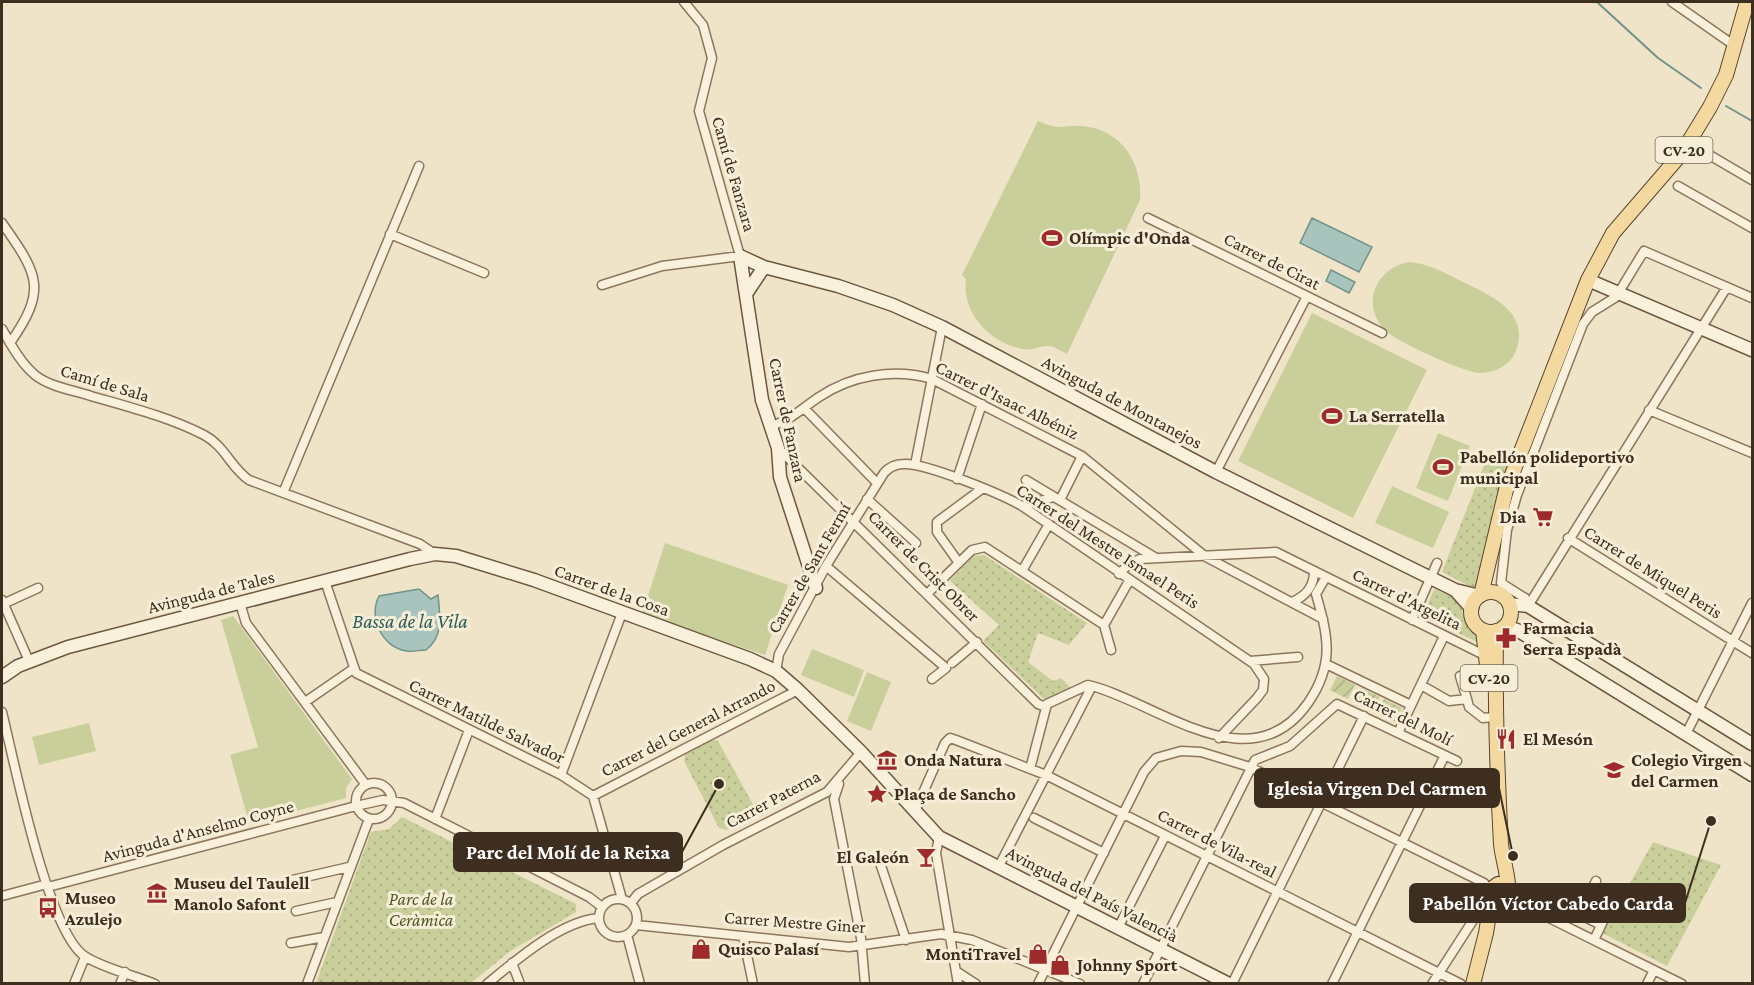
<svg xmlns="http://www.w3.org/2000/svg" width="1754" height="985" font-family="'Crimson Pro',serif">
  <style>
    .grass { fill: #c9cf9b }
    .park { fill: url(#park-dots) }
    .garden { fill: url(#garden-furrows) }
    .water { fill: #a9c4bc; stroke: #6f938a; stroke-width: 1.5 }
    .lines { fill: none; stroke-linecap: round; stroke-linejoin: round }
    .stream { stroke: #6f938a; stroke-width: 2 }
    .street-casing { stroke: #8d765c; stroke-width: 11 }
    .secondary-casing { stroke: #6f573f; stroke-width: 15 }
    .primary-casing { stroke: #5b4430; stroke-width: 16 }
    .street { stroke: #faf1dc; stroke-width: 8 }
    .secondary { stroke: #faf1dc; stroke-width: 12 }
    .primary { stroke: #f3d9a0; stroke-width: 14 }
    .labels { text-anchor: middle; stroke-width: 6; stroke-linejoin: round; paint-order: stroke }
    .shield { fill: #f7eed8; stroke: #756857; stroke-width: 1.5 }
    .shield-label { font-size: 16px; font-weight: bold; fill: #3d2e20 }
    .street-label { font-size: 18px; fill: #3d2e20; stroke: #f7eed8 }
    .poi-label { font-size: 18px; font-weight: bold; fill: #3d2e20; stroke: #f7eed8; text-anchor: start }
    .park-label { font-size: 18px; font-style: italic; fill: #4d5a26; stroke: #f7eed8 }
    .water-label { font-size: 20px; font-style: italic; fill: #2f5d5a; stroke: #f7eed8 }
    .leader { fill: none; stroke: #3d2e20; stroke-width: 2 }
    .callout-dot { fill: #3d2e20; stroke: #f7eed8; stroke-width: 2 }
    .callout { fill: #3d2e20; stroke: #3d2e20; stroke-width: 2 }
    .callout-label { font-size: 20px; text-anchor: middle; font-weight: bold; fill: #fff }
  </style>
  <defs>
    <pattern id="park-dots" width="8" height="8" patternUnits="userSpaceOnUse" patternTransform="scale(1.5)"><rect width="8" height="8" fill="#c9cf9b"/><path d="M2 2h.1M6 6h.1" fill="none" stroke="#aeb285" stroke-width="1.8" stroke-linecap="round"/></pattern>
    <pattern id="garden-furrows" width="10" height="10" patternUnits="userSpaceOnUse" patternTransform="scale(1.5)"><rect width="10" height="10" fill="#c9cf9b"/><path d="M-1 1l2-2M0 10L10 0M9 11l2-2" fill="none" stroke="#aeb285"/></pattern>
  </defs>
  <rect width="100%" height="100%" fill="#f0e4c8"/>
  <!-- grass -->
  <path class="grass" d="M1038 121C1062 131 1057 125 1079 126 1120 127 1143 162 1140 200L1067 354C1062 352 1056 347 1050 346 1041 345 1032 351 1022 349 990 343 961 312 966 279L962 275Z
    M1408 262C1428 263 1445 273 1463 282 1492 296 1532 313 1515 353 1509 366 1495 372 1481 373 1467 374 1397 342 1386 331 1360 306 1375 269 1408 262Z
    M1312 313 1427 370 1353 518 1238 461Z
    M1438 433 1470 446 1448 501 1416 488Z
    M1392 486 1449 512 1433 548 1375 523Z
    M665 543 788 585 765 655 642 614Z
    M233 616 352 779 346 788V798L249 823 230 755 258 747 221 620Z
    M812 649 864 670 854 697 801 675Z
    M867 672 891 682 871 731 847 721Z
    M89 723 96 751 39 765 32 737Z"/>
  <!-- park -->
  <path class="park" d="M1488 455 1510 464 1491 523 1479 588H1473L1442 572Z
    M984 555 1087 623 1069 645 1038 633 1028 662 1053 681 1061 678 1071 688 1045 700 983 641 999 625 950 581 974 556Z
    M1434 589 1459 600 1466 624 1479 638V643L1423 616Z
    M708 739 718 741 755 808 753 815 727 830 719 828 684 761 686 751Z
    M402 817 576 904V912L509 952 471 983H316L371 832 389 829Z
    M1653 842 1721 865 1667 966 1602 933Z"/>
  <!-- garden -->
  <path class="garden" d="M1337 676 1355 685 1348 699 1330 690Z
    M1362 688 1380 697 1373 711 1355 702Z
    M1384 699 1402 708 1395 722 1377 713Z"/>
  <!-- water -->
  <path class="water" d="M1312 218 1372 247 1359 272 1300 243Z
    M1331 270 1355 282 1349 293 1326 281Z
    M419 589 431 599 438 595C440 616 444 636 426 650 420 650 413 652 407 651 382 648 368 617 379 596Z"/>
  <g class="lines">
    <!-- stream -->
    <path class="stream" d="M1597 2 1658 58 1701 88
      M1726 106 1752 121"/>
    <!-- street casing -->
    <g class="street-casing">
      <path id="street" d="M1672 2 1735 46
        M1706 153 1752 180
        M1678 186 1752 228
        M1148 218 1382 333
        M2 223C38 274 48 289 10 343 17 355 24 366 35 375 50 387 73 390 91 396 129 407 169 417 204 435 225 446 231 468 249 480L420 544 435 554
        M390 234 484 273
        M602 285 662 266 740 256 699 111 712 58 703 25 684 2
        M2 329 10 343
        M804 408 877 483
        M1649 410 1752 453
        M771 426C793 419 801 409 819 397 852 375 894 368 932 379L1082 456 1206 557 1323 619
        M778 448 1038 704 1046 707
        M915 465 942 327
        M1216 472 1306 298
        M957 479 982 404
        M1026 480 1156 558
        M283 493 419 166
        M867 499 916 543
        M1060 500 1082 456
        M1022 506 1054 497
        M1568 538 1752 653
        M959 563 937 532V522L983 488
        M826 566 946 668 932 679
        M1022 571 1049 524
        M1119 574 1129 564 1140 559 1276 552 1486 656
        M325 581 356 673 561 775 593 796 622 899
        M928 593 972 550 985 547 1104 625 1111 650
        M2 600 29 661
        M1292 602C1306 596 1314 587 1314 571
        M240 603 246 623 366 785
        M3 604 38 588
        M1528 606 1525 598 1501 583 1507 530 1517 495 1583 324 1592 312 1616 297 1644 251 1752 298
        M1528 606 1727 287
        M1412 620 1437 563
        M1104 625 1129 581
        M1250 661 1298 657
        M952 663 977 642
        M1326 664 1411 705
        M776 671 779 654 826 566 884 473C889 467 895 464 904 464 926 463 1001 494 1022 506L1254 664 1264 679 1263 690 1257 698 1219 738
        M1460 676 1467 699
        M1421 685 1449 701 1467 699 1469 707 1483 718 1494 717
        M305 702 353 669
        M2 712C14 760 48 935 86 957 106 969 133 975 155 984
        M1398 733 1444 636
        M1686 734 1752 603
        M1030 769 1047 704 1088 685C1156 701 1250 786 1308 703 1335 664 1328 636 1316 594L1326 577
        M561 775 622 613
        M356 801a18 18 0 1 1 36 0a18 18 0 1 1-36 0Z
        M839 784 834 799 861 938 865 984
        M593 796 798 690
        M915 811 945 743 950 738 956 740 1046 775 1461 984
        M1034 818 1104 853
        M435 819 469 730
        M939 837 936 853 958 984
        M879 860 906 940
        M998 868 1092 686
        M288 881 349 867
        M48 887 356 806 383 800 404 803 589 897 602 907
        M2 896 47 884
        M1588 896 1596 881
        M1509 898 1682 984
        M599 918a19 19 0 1 1 38 0a19 19 0 1 1-38 0Z
        M631 903 638 894 723 845 827 792 861 752
        M296 911 337 902
        M636 925 849 947 941 934 972 940 1080 984
        M1118 928 1165 836
        M627 935 640 984
        M743 936 753 984
        M1594 940 1610 907 1588 896 1579 914 1601 925
        M291 943 324 937
        M512 963 520 984
        M956 971 976 984
        M74 984 85 957
        M120 984 125 972
        M307 984 369 819
        M487 984C516 960 561 921 599 918
        M1038 984 1144 772 1156 758 1181 751 1201 752 1250 767 1484 883 1490 890
        M1143 984 1255 760 1290 746 1337 704 1457 761
        M1232 984 1364 716
        M1332 984 1444 757
        M1432 984 1488 897
        M1647 984 1654 970"/>
    </g>
    <!-- secondary casing -->
    <g class="secondary-casing">
      <path id="secondary" d="M1588 280 1752 350
        M746 294 764 267
        M816 588 780 477 778 448 762 400 740 256 764 267 838 286 893 305 942 327 1216 472 1455 590 1480 596
        M1455 590 1472 609
        M1509 604 1528 606 1752 744
        M1505 626 1517 630 1752 775
        M2 677 18 666 68 647 410 559 435 554 456 556 534 580 750 659 776 671 798 690 861 752 939 837 1229 984"/>
    </g>
    <!-- primary casing -->
    <g class="primary-casing">
      <path id="primary" d="M1471 612a20 20 0 1 1 40 0a20 20 0 1 1-40 0Z
        M1481 595 1506 490 1588 280 1613 233 1682 153 1710 107 1726 75 1747 2
        M1483 630 1488 674
        M1496 631C1495 702 1497 773 1501 844 1502 859 1514 891 1505 903L1500 905
        M1497 905 1490 900V890L1498 884 1508 890
        M1473 984 1486 933 1491 902"/>
    </g>
    <!-- street -->
    <use href="#street" class="street"/>
    <!-- secondary -->
    <use href="#secondary" class="secondary"/>
    <!-- primary -->
    <use href="#primary" class="primary"/>
  </g>
  <!-- icons -->
  <defs>
    <g id="stadium-bare" transform="scale(1.62)"><path d="M0-5a6.5 5 0 1 0 0 10a6.5 5 0 1 0 0-10ZM-3.5-1.8h7v3.6h-7Z" fill="#9e2a2b" stroke="#f7eed8" stroke-width="2.5" paint-order="stroke"/></g>
    <g id="supermarket-bare" transform="scale(1.62)"><path d="M-6-5.5h2.5l.6 2H6L4.5 2H-2.5L-4.4-4H-6ZM-1.5 3.2a1.3 1.3 0 1 0 .1 0ZM3 3.2a1.3 1.3 0 1 0 .1 0Z" fill="#9e2a2b" stroke="#f7eed8" stroke-width="2.5" paint-order="stroke"/></g>
    <g id="pharmacy-bare" transform="scale(1.62)"><path d="M-2-6h4v4h4v4h-4v4h-4v-4h-4v-4h4Z" fill="#9e2a2b" stroke="#f7eed8" stroke-width="2.5" paint-order="stroke"/></g>
    <g id="restaurant-bare" transform="scale(1.62)"><path d="M-5-6h1v4h1v-4h1v4h1v-4h1v5L-1.5 .5V6h-2V.5L-5-1ZM5-6V6H3V1.5H1.5Q1.5-4 5-6Z" fill="#9e2a2b" stroke="#f7eed8" stroke-width="2.5" paint-order="stroke"/></g>
    <g id="museum-bare" transform="scale(1.62)"><path d="M0-6L6-3V-2H-6V-3ZM-5-1h2V3h-2ZM-1-1h2V3h-2ZM3-1h2V3H3ZM-6 4H6V6H-6Z" fill="#9e2a2b" stroke="#f7eed8" stroke-width="2.5" paint-order="stroke"/></g>
    <g id="school-bare" transform="scale(1.62)"><path d="M0-5L7-2L0 1L-7-2ZM-4 1L0 2.5L4 1V4Q0 6-4 4Z" fill="#9e2a2b" stroke="#f7eed8" stroke-width="2.5" paint-order="stroke"/></g>
    <g id="sight-bare" transform="scale(1.62)"><path d="M0-6L1.8-2.2L6-1.7L2.9 1.2L3.7 5.4L0 3.3L-3.7 5.4L-2.9 1.2L-6-1.7L-1.8-2.2Z" fill="#9e2a2b" stroke="#f7eed8" stroke-width="2.5" paint-order="stroke"/></g>
    <g id="bar-bare" transform="scale(1.62)"><path d="M-6-5H6L.8 .8V4.5H3.5V6h-7V4.5H-.8V.8Z" fill="#9e2a2b" stroke="#f7eed8" stroke-width="2.5" paint-order="stroke"/></g>
    <g id="bus-bare" transform="scale(1.62)"><path d="M-5-6H5V4H4V6H2V4H-2V6H-4V4H-5ZM-3.5-4V0h7V-4ZM-3.5 1.2v1.5H-2V1.2ZM2 1.2v1.5H3.5V1.2Z" fill="#9e2a2b" stroke="#f7eed8" stroke-width="2.5" paint-order="stroke"/></g>
    <g id="shop-bare" transform="scale(1.62)"><path d="M-5-2.5h2.3a2.7 3.5 0 0 1 5.4 0H5L5.5 6h-11ZM-1.5-2.5h3a1.5 2.3 0 0 0-3 0Z" fill="#9e2a2b" stroke="#f7eed8" stroke-width="2.5" paint-order="stroke"/></g>
  </defs>
  <g fill-rule="evenodd">
    <use href="#stadium-bare" x="1052" y="238"/>
    <use href="#stadium-bare" x="1332" y="416"/>
    <use href="#stadium-bare" x="1443" y="467"/>
    <use href="#supermarket-bare" x="1543" y="517"/>
    <use href="#pharmacy-bare" x="1506" y="638"/>
    <use href="#restaurant-bare" x="1506" y="739"/>
    <use href="#museum-bare" x="887" y="760"/>
    <use href="#school-bare" x="1614" y="770"/>
    <use href="#sight-bare" x="877" y="794"/>
    <use href="#bar-bare" x="926" y="857"/>
    <use href="#museum-bare" x="157" y="893"/>
    <use href="#bus-bare" x="48" y="908"/>
    <use href="#shop-bare" x="701" y="949"/>
    <use href="#shop-bare" x="1038" y="954"/>
    <use href="#shop-bare" x="1060" y="965"/>
  </g>
  <g class="labels">
    <!-- shield labels -->
    <g class="shield">
      <rect x="1655.5" y="137" width="57" height="26" rx="4.5"/>
      <rect x="1460.5" y="665" width="57" height="26" rx="4.5"/>
    </g>
    <g class="shield-label">
      <text x="1684" y="156">CV-20</text>
      <text x="1489" y="684">CV-20</text>
    </g>
    <!-- street labels -->
    <g class="street-label">
      <text transform="translate(734 174) rotate(74)" y="6">Camí de Fanzara</text>
      <text transform="translate(1272 261) rotate(27)" y="6">Carrer de Cirat</text>
      <text transform="translate(105 383) rotate(17)" y="6">Camí de Sala</text>
      <text transform="translate(1007 400) rotate(26)" y="6">Carrer d'Isaac Albéniz</text>
      <text transform="translate(1122 402) rotate(28)" y="6">Avinguda de Montanejos</text>
      <text transform="translate(788 420) rotate(78)" y="6">Carrer de Fanzara</text>
      <text transform="translate(1108 546) rotate(33)" y="6">Carrer del Mestre Ismael Peris</text>
      <text transform="translate(924 566) rotate(45)" y="6">Carrer de Crist Obrer</text>
      <text transform="translate(809 568) rotate(-60)" y="6">Carrer de Sant Fermí</text>
      <text transform="translate(1653 572) rotate(32)" y="6">Carrer de Miquel Peris</text>
      <text transform="translate(612 590) rotate(20)" y="6">Carrer de la Cosa</text>
      <text transform="translate(211 592) rotate(-14)" y="6">Avinguda de Tales</text>
      <text transform="translate(1407 599) rotate(26)" y="6">Carrer d'Argelita</text>
      <text transform="translate(1403 717) rotate(26)" y="6">Carrer del Molí</text>
      <text transform="translate(487 721) rotate(26)" y="6">Carrer Matilde Salvador</text>
      <text transform="translate(688 728) rotate(-27)" y="6">Carrer del General Arrando</text>
      <text transform="translate(773 799) rotate(-28)" y="6">Carrer Paterna</text>
      <text transform="translate(198 831) rotate(-15)" y="6">Avinguda d'Anselmo Coyne</text>
      <text transform="translate(1217 843) rotate(27)" y="6">Carrer de Vila-real</text>
      <text transform="translate(1092 894) rotate(27)" y="6">Avinguda del País Valencià</text>
      <text transform="translate(795 922) rotate(4)" y="6">Carrer Mestre Giner</text>
    </g>
    <!-- poi labels -->
    <g class="poi-label">
      <text x="1069" y="244">Olímpic d'Onda</text>
      <text x="1349" y="422">La Serratella</text>
      <text x="1460" y="463">Pabellón polideportivo<tspan x="1460" dy="21">municipal</tspan></text>
      <text x="1526" y="523" text-anchor="end">Dia</text>
      <text x="1523" y="634">Farmacia<tspan x="1523" dy="21">Serra Espadà</tspan></text>
      <text x="1523" y="745">El Mesón</text>
      <text x="904" y="766">Onda Natura</text>
      <text x="1631" y="766">Colegio Virgen<tspan x="1631" dy="21">del Carmen</tspan></text>
      <text x="894" y="800">Plaça de Sancho</text>
      <text x="909" y="863" text-anchor="end">El Galeón</text>
      <text x="174" y="889">Museu del Taulell<tspan x="174" dy="21">Manolo Safont</tspan></text>
      <text x="65" y="904">Museo<tspan x="65" dy="21">Azulejo</tspan></text>
      <text x="718" y="955">Quisco Palasí</text>
      <text x="1021" y="960" text-anchor="end">MontiTravel</text>
      <text x="1077" y="971">Johnny Sport</text>
    </g>
    <!-- park labels -->
    <g class="park-label">
      <text x="421" y="905">Parc de la<tspan x="421" dy="21">Ceràmica</tspan></text>
    </g>
    <!-- water labels -->
    <g class="water-label">
      <text x="410" y="628">Bassa de la Vila</text>
    </g>
  </g>
  <!-- callouts -->
  <path class="leader" d="M1513 856L1499 788M719 784L682 852M1711 821L1685 903"/>
  <g class="callout-dot">
    <circle cx="1513" cy="856" r="6"/>
    <circle cx="719" cy="784" r="6"/>
    <circle cx="1711" cy="821" r="6"/>
  </g>
  <g class="callout">
    <rect x="1255" y="769" width="244" height="38" rx="6"/>
    <rect x="454" y="833" width="228" height="38" rx="6"/>
    <rect x="1410" y="884" width="275" height="38" rx="6"/>
  </g>
  <g class="callout-label">
    <text x="1377" y="795">Iglesia Virgen Del Carmen</text>
    <text x="568" y="859">Parc del Molí de la Reixa</text>
    <text x="1548" y="910">Pabellón Víctor Cabedo Carda</text>
  </g>
  <!-- border -->
  <rect width="1754" height="985" fill="none" stroke="#3d2e20" stroke-width="6"/>
</svg>
